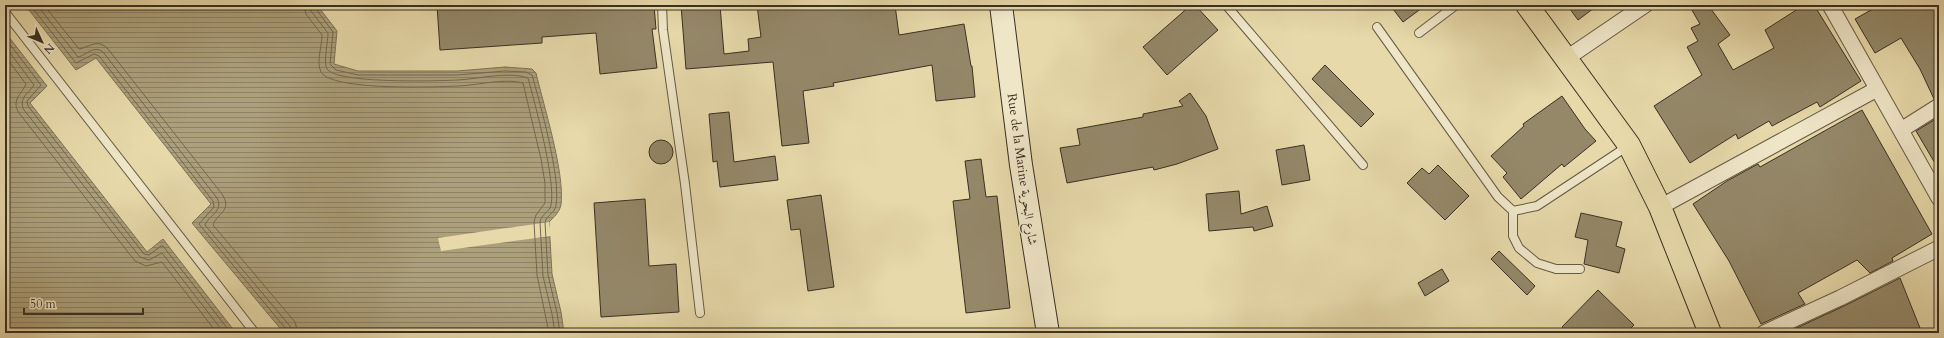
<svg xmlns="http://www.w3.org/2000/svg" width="1944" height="338" font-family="Cardo,Amiri,serif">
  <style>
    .water { fill: url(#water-rules); stroke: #7e7358 }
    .pier { fill: #e7d9aa }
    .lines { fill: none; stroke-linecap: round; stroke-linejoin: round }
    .shore { stroke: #73684f; stroke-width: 1 }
    .building { fill: #948869; stroke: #3a3022 }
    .lane-casing { stroke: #655a44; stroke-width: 10 }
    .street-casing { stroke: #655a44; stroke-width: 17 }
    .secondary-casing { stroke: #3a3022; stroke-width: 24 }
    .highway-casing { stroke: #3a3022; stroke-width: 24 }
    .lane { stroke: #efe6c8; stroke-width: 8 }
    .street { stroke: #efe6c8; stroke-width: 15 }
    .secondary { stroke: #efe6c8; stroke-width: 22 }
    .highway { stroke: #e7d9aa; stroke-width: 22 }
    .labels { text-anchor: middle; stroke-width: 3; stroke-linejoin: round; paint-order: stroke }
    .street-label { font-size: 13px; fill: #3a3022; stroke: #efe6c8 }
  </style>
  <defs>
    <pattern id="water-rules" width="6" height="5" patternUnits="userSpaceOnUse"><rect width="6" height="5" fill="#aca07c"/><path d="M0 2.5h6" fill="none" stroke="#8d8365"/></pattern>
  </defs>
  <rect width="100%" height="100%" fill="#e7d9aa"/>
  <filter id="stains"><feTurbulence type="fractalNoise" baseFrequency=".005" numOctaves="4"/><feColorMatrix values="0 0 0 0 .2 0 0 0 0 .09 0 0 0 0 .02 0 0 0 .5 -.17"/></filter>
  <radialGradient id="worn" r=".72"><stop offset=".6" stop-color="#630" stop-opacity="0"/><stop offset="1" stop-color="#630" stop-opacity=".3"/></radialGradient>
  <!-- water -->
  <path class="water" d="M25 5H317L337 31 334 64 358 71H457L505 67 532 69 536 73C544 107 565 173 561 205 559 213 554 217 549 222L552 274 561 312 564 333H284L192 223 211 204 96 58 76 70Z
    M5 32 47 86 30 103 147 252 163 239 236 333H5Z"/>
  <!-- pier -->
  <path class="pier" d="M549 222 551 236 441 251 438 238Z"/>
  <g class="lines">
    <!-- shore -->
    <path class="shore" d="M30 5 76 63 94 54 99 56 213 201 214 207 199 224 286 329 287 333
      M37 5 78 57C87 55 93 45 103 52L217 198C224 211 209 215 205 225L290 326 292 333
      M44 5 79 49C90 47 97 38 108 49L222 194C233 211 217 213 213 225L295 322 298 333
      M304 5 306 14 322 35C322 46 316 62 321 72 332 91 435 87 459 86 479 85 504 78 523 83L541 159 545 183V203L536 215 534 222 537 275 549 333
      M310 5 311 11 328 33C328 42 323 63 327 69 337 84 438 81 458 80 478 79 509 71 528 78 535 104 556 181 551 205 550 212 541 214 540 222L543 276 552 314 555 333
      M315 5 316 9 333 32 330 64 336 70 358 75H457L505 71 526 72 532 75C540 103 561 178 556 205 555 213 547 215 545 222L548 275 557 313 560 333
      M5 38 41 85 27 101 28 106 144 254 149 255 161 246H163L231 333
      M5 46 34 85C29 93 18 98 24 110L140 257 149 260 162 253 224 333
      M5 56 26 84C21 95 11 100 19 113L135 261 146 266 162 262 217 333"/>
  </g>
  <!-- building -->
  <path class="building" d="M437 5H654L656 29H652L657 68 600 74 596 33 542 37V43L440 50Z
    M681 5H720L724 54 749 51 748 39 761 37 757 5H895L899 35 964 24 971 66H972L975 97 936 101 932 65 833 83 834 86 803 91 809 143 782 146 773 62 686 69Z
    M1191 5H1195L1218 30 1167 75 1143 47Z
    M1390 5H1426L1403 22Z
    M1567 5H1598L1578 20Z
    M1689 5H1708L1730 35 1718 44 1733 70 1774 48 1765 30 1804 5H1814L1861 81 1820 107 1817 102 1772 126 1769 121 1738 139 1736 134 1690 163 1654 106 1702 75 1687 47 1698 41 1691 28 1700 24Z
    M1880 5H1939V97L1934 99 1920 69 1901 38 1875 53 1855 19Z
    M1325 65 1374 114 1361 127 1312 79Z
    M1190 93 1206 116 1218 149 1177 164 1154 170 1153 167 1067 183 1060 148 1080 145 1077 129 1143 117V114L1183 106 1179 101Z
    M1562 96 1585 129 1596 141 1564 167 1562 164 1521 199 1503 177 1507 173 1491 156 1524 126 1523 124Z
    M1862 110 1932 234 1892 258 1893 261 1870 273 1857 260 1798 293 1805 304 1761 324 1729 261 1693 204 1727 181 1758 164 1760 167Z
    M729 112 734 162 775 156 778 180 720 187 717 161 713 162 709 114Z
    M1939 117V170L1916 131Z
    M649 152a12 12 0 1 1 24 0a12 12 0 1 1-24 0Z
    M1304 145 1310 180 1282 185 1276 150Z
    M981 159 986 197 997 196 1010 308 966 313 953 201 970 199 965 161Z
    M1438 165 1469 196 1445 220 1407 183 1422 168 1429 174Z
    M1239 191 1241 214 1267 206 1273 226 1254 231 1253 227 1209 231 1206 194Z
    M821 195 834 287 808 291 800 229 791 230 787 200Z
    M645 199 649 266 676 264 679 312 601 317 594 203Z
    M1581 213 1622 222 1616 246 1625 249 1619 273 1584 264 1588 240 1575 237Z
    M1499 251 1535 286 1527 295 1491 259Z
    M1442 269 1449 281 1425 296 1418 283Z
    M1900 278 1922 333H1786L1844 306Z
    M1598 290 1634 325 1626 333H1568L1562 327Z"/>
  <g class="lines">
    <!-- lane casing -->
    <g class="lane-casing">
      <path id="lane" d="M662 5 663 30 685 184 700 313
        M1226 5 1363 165
        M5 12 255 333
        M1377 27 1498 197 1513 211 1537 206 1628 146
        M1419 33 1456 5
        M1513 211V236L1519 248 1537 263 1556 269H1580"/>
    </g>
    <!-- street casing -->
    <g class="street-casing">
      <path id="street" d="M1830 5 1939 198
        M1567 58 1645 5
        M1901 130 1939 106
        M1660 207 1877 89
        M1764 333 1840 298 1939 248"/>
    </g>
    <!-- secondary casing -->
    <g class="secondary-casing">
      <path id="secondary" d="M1001 5 1021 165 1048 333"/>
    </g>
    <!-- highway casing -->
    <g class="highway-casing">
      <path id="highway" d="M1527 5 1629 145 1660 207 1710 333"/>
    </g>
    <!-- lane -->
    <use href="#lane" class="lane"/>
    <!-- street -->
    <use href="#street" class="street"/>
    <!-- secondary -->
    <use href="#secondary" class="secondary"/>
    <!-- highway -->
    <use href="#highway" class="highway"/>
  </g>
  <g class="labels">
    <!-- street labels -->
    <g class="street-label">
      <text transform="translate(1023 169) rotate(82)" y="5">Rue de la Marine شارع البحرية</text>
    </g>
  </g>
  <!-- margin -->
  <rect width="1944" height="338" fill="none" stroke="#e7d9aa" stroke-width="20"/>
  <rect x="6" y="6" width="1932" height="326" fill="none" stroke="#3a3022" stroke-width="2"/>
  <rect x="10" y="10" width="1924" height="318" fill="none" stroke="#3a3022"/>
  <!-- north arrow -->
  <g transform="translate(42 42) rotate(134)" stroke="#efe6c8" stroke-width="3" paint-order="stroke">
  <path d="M0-3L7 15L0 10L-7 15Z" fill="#3a3022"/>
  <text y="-6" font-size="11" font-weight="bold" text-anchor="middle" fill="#3a3022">N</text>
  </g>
  <!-- scale -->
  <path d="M24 308v6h119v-6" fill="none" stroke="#3a3022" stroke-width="2"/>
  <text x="30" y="308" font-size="12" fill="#3a3022" stroke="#efe6c8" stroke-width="3" paint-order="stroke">50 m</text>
  <rect width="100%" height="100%" filter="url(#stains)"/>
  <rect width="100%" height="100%" fill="url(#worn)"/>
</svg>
